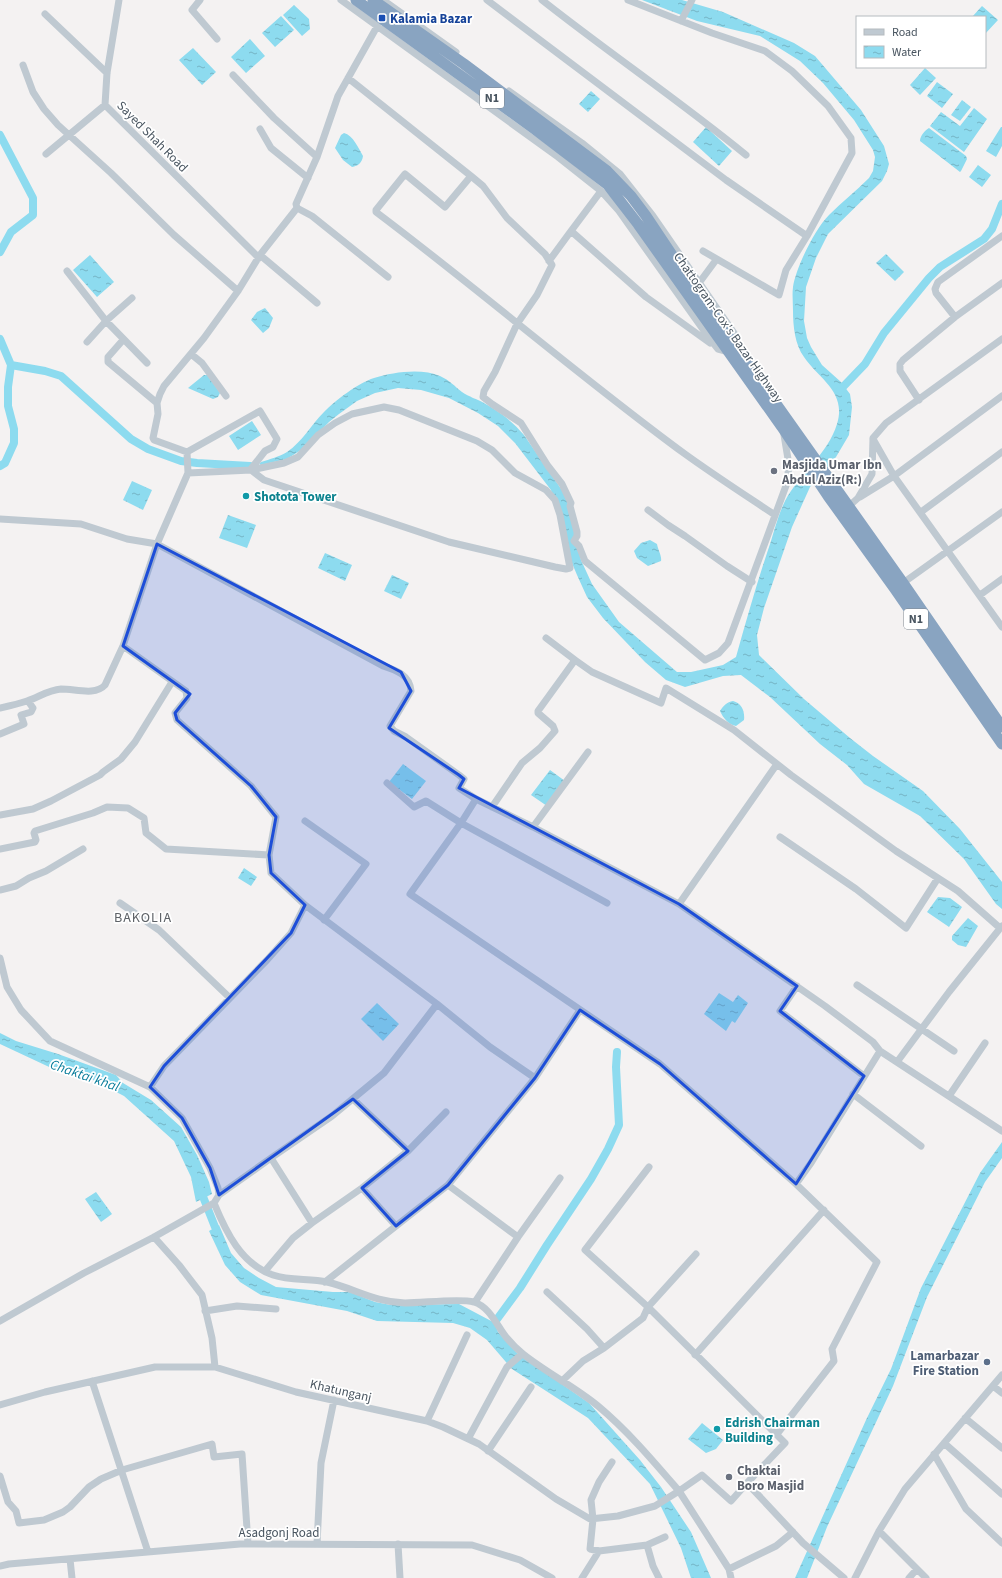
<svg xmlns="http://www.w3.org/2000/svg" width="1002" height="1578" font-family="'Source Sans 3',sans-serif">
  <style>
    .water { fill: url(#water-ripples) }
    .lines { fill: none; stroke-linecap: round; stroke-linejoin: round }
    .canal { stroke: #8ddbef; stroke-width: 8 }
    .minor { stroke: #bfc9d1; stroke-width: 7 }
    .highway { stroke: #89a4c1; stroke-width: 11 }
    .marked { fill: #1d4ed8; fill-opacity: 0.2; stroke: #1d4ed8; stroke-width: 3; stroke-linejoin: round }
    .transit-dot { fill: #1a4fb4; stroke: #fff; stroke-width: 1.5 }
    .worship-dot { fill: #6b7280; stroke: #fff; stroke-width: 1.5 }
    .culture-dot { fill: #0f9aa8; stroke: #fff; stroke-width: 1.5 }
    .service-dot { fill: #5c6f8a; stroke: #fff; stroke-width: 1.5 }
    .labels { text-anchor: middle; stroke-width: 3.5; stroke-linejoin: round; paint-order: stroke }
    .shield { fill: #fff; stroke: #808890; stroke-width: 1 }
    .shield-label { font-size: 12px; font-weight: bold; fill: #495560 }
    .transit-label { font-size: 13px; font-weight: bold; fill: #164399; stroke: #fff; text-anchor: start }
    .street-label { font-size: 13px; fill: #495560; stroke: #fff }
    .worship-label { font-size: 13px; font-weight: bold; fill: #5b616d; stroke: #fff; text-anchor: start }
    .culture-label { font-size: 13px; font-weight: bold; fill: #0d838f; stroke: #fff; text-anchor: start }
    .service-label { font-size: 13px; font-weight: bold; fill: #4e5e75; stroke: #fff; text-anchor: end }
    .neighbourhood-label { font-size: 14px; letter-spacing: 1px; fill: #5e6267; stroke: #fff }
    .water-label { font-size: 14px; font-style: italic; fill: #0a7d9b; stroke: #fff }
  </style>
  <defs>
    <pattern id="water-ripples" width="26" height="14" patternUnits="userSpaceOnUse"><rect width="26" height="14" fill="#8ddbef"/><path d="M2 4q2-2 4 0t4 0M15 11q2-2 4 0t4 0" fill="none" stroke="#75b4c5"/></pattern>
  </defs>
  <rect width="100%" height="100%" fill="#f4f2f2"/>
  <!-- water -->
  <path class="water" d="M642 0H682L723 12 794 43 815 56 861 110 884 146 889 164 887 171 882 181 828 234 816 258 806 287 804 321 807 338 811 347 822 365 841 382 850 394 852 407 849 435 836 457 810 487 792 527 764 608 757 635 759 655 804 699 850 738 873 756 923 791 960 829 1002 882V909L996 904 964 859 920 816 864 784 847 765 820 744 770 697 741 675 723 676 685 687 666 680 645 662 603 618 587 597 577 575 569 556 551 490 515 443 498 426 478 413 449 398 421 390 398 388 375 393 357 401 339 414 329 422 304 448 287 459 261 465 259 464 261 462C270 459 279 457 287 452 302 442 311 425 324 412 336 400 358 383 374 378 393 372 422 368 440 376 451 381 454 386 462 392 469 397 477 399 484 403 499 411 513 422 524 435L566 496 581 560 592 584 619 622 677 672H691L723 665 736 657C747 618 758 579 771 541 775 528 779 513 785 501 799 474 828 454 837 424 847 392 819 379 804 357 795 345 793 326 793 311 793 303 792 295 793 287 796 267 815 229 829 215 842 202 856 191 869 178L873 171 875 157 873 150 854 120 823 83 800 61 760 36 697 21Z
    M294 5 309 19 310 29 302 36 283 15Z
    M982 6 998 20 985 34V17H972Z
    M281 16 294 30 275 47 262 33Z
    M250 39 265 56 246 73 231 57Z
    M193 48 216 72 202 85 179 60Z
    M925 68 936 78 920 95 910 85Z
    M937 82 953 94 942 108 927 96Z
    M591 91 600 99 588 112 579 104Z
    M962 100 971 107 960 121 951 115Z
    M974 108 987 119 964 152 930 126 941 112 960 126Z
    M706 127 732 151 719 166 693 142Z
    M1001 127H1002V146L996 157 986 151Z
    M929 128 966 156 967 159 961 171 960 172 920 141C920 136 925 130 929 128Z
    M344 133C353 135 359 149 363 156 362 163 358 166 352 167L343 160 335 148 341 135Z
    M978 165 991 175 982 187 969 177Z
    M886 254 904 272 895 281 876 263Z
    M90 255 114 282 97 297 73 270Z
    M265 308 273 318 269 328 263 333 251 320 257 312Z
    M204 375H208L220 393 218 397 213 399 188 388Z
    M252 421 261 435 238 450 229 436Z
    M132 481 152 490 143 510 123 500Z
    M228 515 256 525 247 548 219 538Z
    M650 540 657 544C658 550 662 556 661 561L648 566 637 558 634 551 641 543Z
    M325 553 352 565 345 581 318 568Z
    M392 575 409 583 401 599 384 591Z
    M733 701C742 703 745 712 744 720L736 726C729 725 723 718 720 711 723 706 727 702 733 701Z
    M403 764 426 781 412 799 389 782Z
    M550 770 565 781 547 806 531 795Z
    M244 868 257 877 251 886 238 878Z
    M938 897 950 898 962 907 949 927 927 912Z
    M968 918 978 926 966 947 958 945 952 940V936Z
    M719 993 733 1002 738 995 748 1003 735 1023 732 1021 726 1031 704 1014Z
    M377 1003 399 1024 383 1041 361 1019Z
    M0 1033 16 1041 58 1054 116 1075 123 1083 151 1100 181 1127 197 1155 209 1182 212 1194 196 1202 191 1177 174 1141 124 1096 91 1079 73 1073H62L0 1044Z
    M1002 1142V1158L985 1182 927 1297 893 1386 827 1527 807 1578H795L866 1420 891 1369 921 1288 980 1173Z
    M96 1192 112 1214 101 1222 85 1199Z
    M219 1225 231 1253 244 1268 259 1278 276 1287 333 1292H350L375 1302 391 1305 459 1304 495 1323 498 1332 517 1353 589 1403 640 1460 661 1487 691 1532 711 1578H691L681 1548 650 1484 588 1418 512 1369 487 1340 470 1328 453 1323 377 1321 347 1311 261 1295 240 1282 225 1265 209 1231Z
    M702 1423 723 1440 716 1449 706 1453 688 1439Z"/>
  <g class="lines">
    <!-- canal -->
    <path class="canal" d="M0 135 33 198V215L11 232 0 252
      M0 339 11 365
      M11 365 45 371 61 376 131 439 148 449 181 461 197 463 250 466
      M840 390 865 364 884 333 929 278 940 267 984 239 992 229 1002 204
      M0 466 5 463 14 443V429L8 406V387L11 365
      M200 1189 215 1227
      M492 1326 520 1288 547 1245 591 1179 608 1149 619 1125 616 1067 617 1052"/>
    <!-- minor -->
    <path class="minor" d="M119 0 107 73 105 105 259 258
      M200 0 192 10 217 39
      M341 0 558 157 601 191 619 211 707 335 718 349 729 352
      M383 0 456 52
      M487 0 726 180 807 236
      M542 0C609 53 680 101 746 155
      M628 0 712 33 765 51 792 71 828 106 851 138 852 153 807 236 786 270 779 295 703 251
      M45 14 107 73
      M681 21 692 0
      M23 65 33 92 44 109 58 125 111 173 174 235 238 291
      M233 75 274 118 317 157
      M348 78 471 176
      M509 91 582 143 620 174 653 216 734 333 737 340 736 346
      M260 129 271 148 308 178
      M46 154 105 105
      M297 208 312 216 388 277
      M571 231 601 191
      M260 255 317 303
      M549 261 571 231 646 297 710 343
      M67 271 106 321 147 363
      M699 283 716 260
      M955 317 936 293 935 289 938 282 1002 236
      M123 340 108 357V362L157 403
      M87 342 106 321 132 298
      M191 354 202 363 226 396
      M919 400 900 371V364L903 360 955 317 1002 283
      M873 439 894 476 1002 627
      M187 452 260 411 277 439 273 447 265 451 251 469V470L264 480 449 542 555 567 566 569 570 568 560 515 555 500 546 490 515 473 492 450 477 441 399 410 384 407 352 414 335 423 318 435 298 457 284 463 251 470 188 473
      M187 452 154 440 153 438 158 414 157 403 160 394 164 386 204 338 238 291 260 255 297 208 296 204 317 157 338 96 379 23
      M187 452 188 473 157 544 123 646 186 691 187 698 175 713 177 720 251 786 276 817 269 855
      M860 497 894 476 1002 396
      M849 506 858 498 872 474 873 438 886 423 1002 339
      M648 510 668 525 685 536 727 566 752 582
      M921 512 1002 452
      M775 515C745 495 714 475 685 454 580 377 481 291 376 212V210L405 174 445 207 471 176 483 186 507 218 545 254 552 265 537 295 517 324 495 372 484 391 483 397 492 404 521 423 548 466 562 484 571 503 570 506 577 532V536L574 541 579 546 585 561 705 660 719 653 728 643 787 483 789 465 784 435
      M0 519 81 524 127 539 157 544 383 666C396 670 410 675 411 691L390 726 394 731 406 737 459 775 464 779 459 788 476 799 533 827 679 904 825 1006 873 1042 880 1051 1002 1131
      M903 583 1002 512
      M980 595 1002 579
      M546 638 575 660
      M0 708C9 706 18 704 27 701 39 697 48 690 61 689 76 689 95 696 105 685L123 646
      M0 734 24 724 21 715 31 712 33 708 28 701
      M387 783 414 807 426 801 461 823 607 903
      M476 799 461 823 410 894 660 1064 796 1184 877 1262 832 1349 834 1361 777 1434
      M492 807 522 763 540 748 555 731 553 726 538 713V711L575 660 592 672 661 703 666 688 734 730 791 775 896 851 958 891 1000 928
      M0 815 33 809 51 801 100 775 103 772 121 759 135 742 172 682
      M305 821 366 864 324 920
      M533 827 588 752
      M780 837 856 889 906 928 938 878
      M0 849 35 842 36 840 34 833 35 831 93 813 107 807 128 808 144 818 146 833 166 849 269 855 271 873 305 905 291 933 267 960 230 998 159 930 120 903
      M0 890 16 886 29 878 46 871 83 849
      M679 904 777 764
      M305 905 437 1004 490 1047 535 1078
      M0 958 7 987 21 1010 50 1041 150 1087 164 1066 230 998
      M857 985 954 1051
      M797 986 780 1011 864 1076
      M897 1062 949 992 1002 926
      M150 1087 182 1118 210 1168 218 1188 219 1195
      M853 1094 921 1146
      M949 1096 985 1043
      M353 1099 408 1151
      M271 1158 312 1223 362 1188 408 1151 446 1112
      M649 1167 585 1250 648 1307 785 1443 747 1483 803 1543 844 1578
      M796 1184 811 1163 880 1051
      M448 1185 518 1237 560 1178
      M362 1188 396 1226
      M154 1237 179 1265 202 1295 212 1338 215 1367
      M265 1271 293 1238 312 1223
      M325 1282 448 1185 535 1078 580 1010
      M547 1292 587 1329 604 1348 643 1318 648 1307 696 1254
      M475 1302 518 1237
      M205 1311 237 1306 276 1309
      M0 1321 84 1273 154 1237 214 1203 219 1195 271 1158 332 1116 384 1073 437 1004
      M695 1355 824 1210
      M92 1381 148 1552
      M562 1381 583 1361 604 1348
      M993 1386 1002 1393
      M0 1405 45 1392 155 1367H215L296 1392 427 1421 443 1427 479 1444 556 1499 590 1519 618 1516 655 1506 679 1491C654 1462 628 1431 598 1406 575 1387 547 1373 523 1354 518 1350 511 1343 506 1337 497 1326 490 1307 474 1302 458 1298 424 1303 405 1303 374 1302 356 1289 327 1282 310 1278 290 1281 273 1275 241 1264 226 1232 214 1203
      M965 1418 1002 1448
      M427 1421 467 1335
      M468 1439 507 1367 522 1354
      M944 1443 1002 1494
      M488 1451 531 1387
      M934 1454 966 1509 1002 1543
      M612 1462 599 1482 591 1500 593 1519 590 1549 599 1551 647 1545 665 1537
      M0 1476 8 1502 16 1511 19 1523 44 1520 63 1512 70 1507 89 1487 101 1479 122 1470 212 1444 214 1457 242 1454 248 1544
      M879 1531 926 1578
      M317 1544 321 1463 334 1400
      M398 1544 400 1578
      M647 1545 653 1566 659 1578
      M70 1559 72 1578
      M0 1566 9 1564 240 1544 472 1545 520 1560 552 1578
      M729 1569 776 1546 793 1532
      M582 1578 599 1551
      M731 1578 729 1569 679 1491 702 1475 731 1501 747 1483
      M855 1578 879 1531 905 1489 1002 1375
      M909 1578 917 1569"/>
    <!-- highway -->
    <path class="highway" d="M356 0 536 130 607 184 638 224 782 427 828 496 895 589 1002 744
      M373 0 464 64 607 171 631 196 646 216 694 288 903 583 1002 727"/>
  </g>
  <!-- marked area -->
  <path class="marked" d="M157 544 401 672 411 691 389 728 459 775 464 779 459 788 679 904 797 986 780 1011 864 1076 796 1184 660 1064 580 1010 535 1078 448 1185 396 1226 362 1188 408 1151 353 1099 219 1195 210 1168 182 1118 150 1087 164 1066 291 933 305 905 271 873 269 855 276 817 251 786 177 720 175 713 190 694 123 646Z"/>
  <!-- markers -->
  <rect class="transit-dot" x="378" y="14" width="8" height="8" rx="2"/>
  <g class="worship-dot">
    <circle cx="774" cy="471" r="4"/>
    <circle cx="729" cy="1477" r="4"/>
  </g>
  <g class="culture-dot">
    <circle cx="246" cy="496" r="4"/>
    <circle cx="717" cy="1429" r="4"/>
  </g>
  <circle class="service-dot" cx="987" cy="1362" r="4"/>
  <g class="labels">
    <!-- shield labels -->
    <g class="shield">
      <rect x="480" y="88" width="24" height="20" rx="3"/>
      <rect x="904" y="609" width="24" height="20" rx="3"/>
    </g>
    <g class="shield-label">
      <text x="492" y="102">N1</text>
      <text x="916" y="623">N1</text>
    </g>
    <!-- transit labels -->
    <g class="transit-label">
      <text x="390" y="23">Kalamia Bazar</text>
    </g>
    <!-- street labels -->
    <g class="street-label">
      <text transform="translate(153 136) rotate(45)" y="5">Sayed Shah Road</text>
      <text transform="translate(729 327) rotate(55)" y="5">Chattogram-Cox's Bazar Highway</text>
      <text transform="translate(341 1390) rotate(13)" y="5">Khatunganj</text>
      <text x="279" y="1537">Asadgonj Road</text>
    </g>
    <!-- worship labels -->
    <g class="worship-label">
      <text x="782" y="469">Masjida Umar Ibn<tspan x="782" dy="15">Abdul Aziz(R:)</tspan></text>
      <text x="737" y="1475">Chaktai<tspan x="737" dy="15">Boro Masjid</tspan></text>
    </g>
    <!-- culture labels -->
    <g class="culture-label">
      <text x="254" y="501">Shotota Tower</text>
      <text x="725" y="1427">Edrish Chairman<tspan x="725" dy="15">Building</tspan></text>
    </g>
    <!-- service labels -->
    <g class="service-label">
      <text x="979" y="1360">Lamarbazar<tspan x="979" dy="15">Fire Station</tspan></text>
    </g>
    <!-- neighbourhood labels -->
    <g class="neighbourhood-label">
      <text x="143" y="922">BAKOLIA</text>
    </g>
    <!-- water labels -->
    <g class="water-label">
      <text transform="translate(85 1075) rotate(19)" y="5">Chaktai khal</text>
    </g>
  </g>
  <!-- legend -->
  <rect x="856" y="16" width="130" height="52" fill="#ffffff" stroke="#b6bbbf"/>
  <rect x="864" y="29" width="20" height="6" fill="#bfc9d1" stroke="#b6bbbf"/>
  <text x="892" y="36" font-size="12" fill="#495560">Road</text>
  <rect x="864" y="46" width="20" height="12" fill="url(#water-ripples)" stroke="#b6bbbf"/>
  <text x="892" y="56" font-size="12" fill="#495560">Water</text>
</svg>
